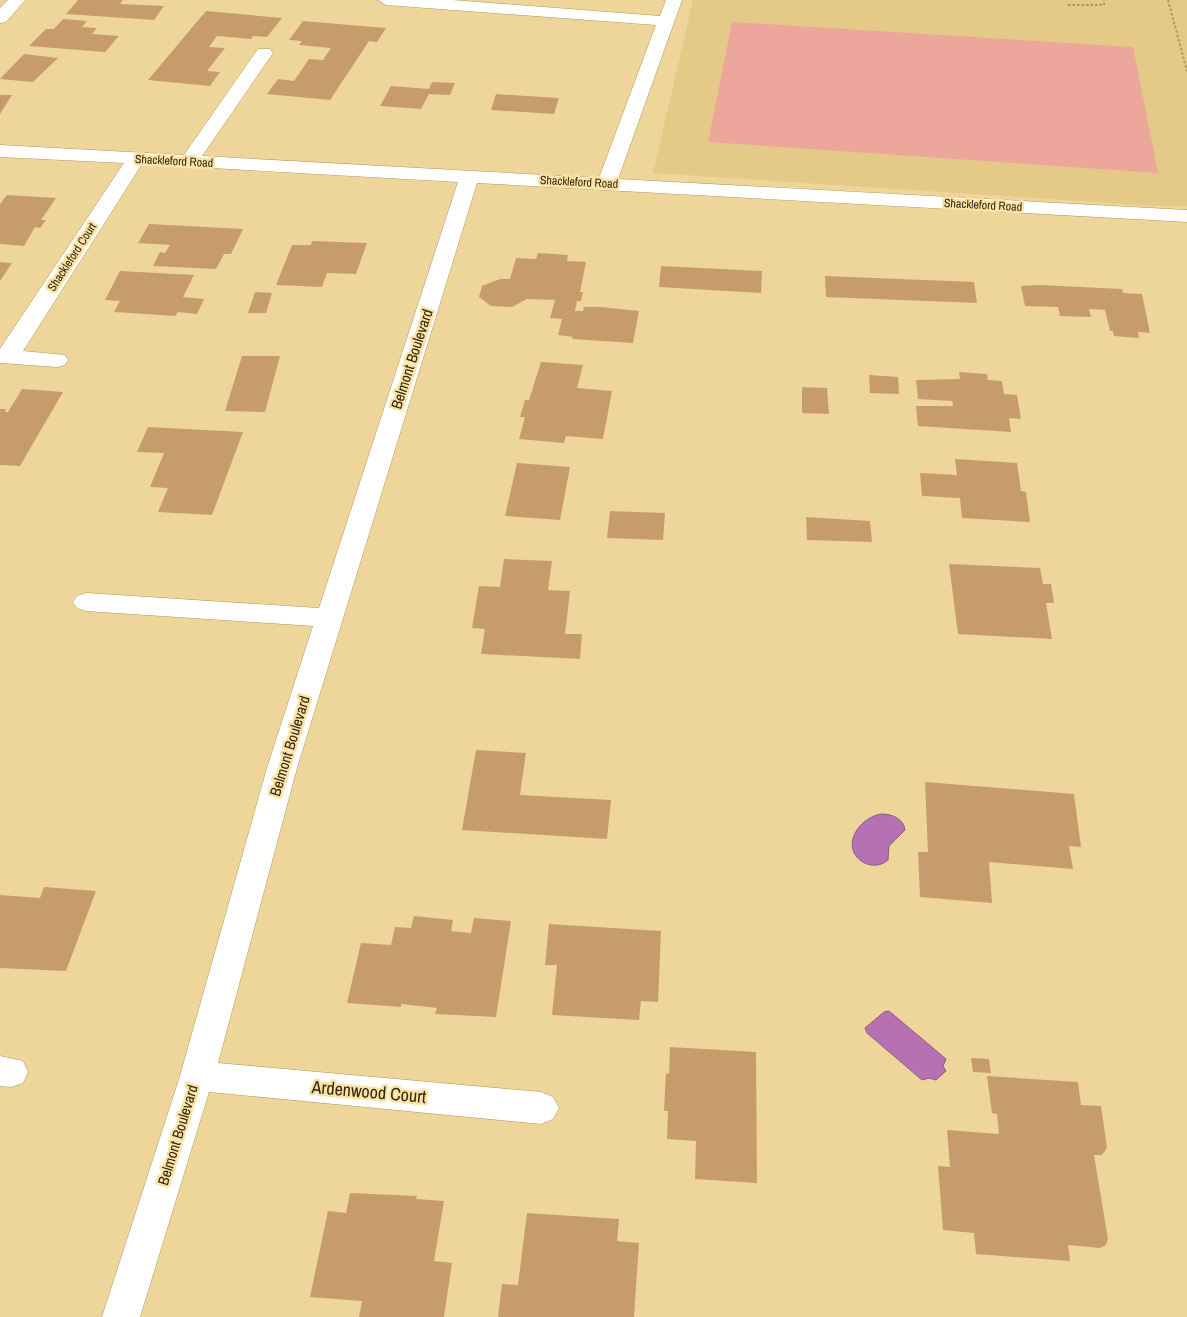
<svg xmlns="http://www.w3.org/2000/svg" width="1187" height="1317" font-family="'Archivo Narrow',sans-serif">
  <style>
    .built { fill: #e5ca87 }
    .green { fill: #eca69c }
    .water { fill: #b671b3; stroke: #8e5b82 }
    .building { fill: #c79c6d }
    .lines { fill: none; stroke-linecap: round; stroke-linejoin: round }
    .minor-casing { stroke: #af985e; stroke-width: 1 }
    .path { stroke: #ab9869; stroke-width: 2; stroke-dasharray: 2.5 2; stroke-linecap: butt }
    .minor { fill: #fff; fill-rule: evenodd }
    .labels { text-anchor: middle; stroke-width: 5; stroke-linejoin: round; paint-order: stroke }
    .far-street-label { font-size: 12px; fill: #31270f; stroke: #fbe3a7 }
    .street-label { font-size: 15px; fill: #31270f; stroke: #fbe3a7 }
    .near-street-label { font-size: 18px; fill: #31270f; stroke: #fbe3a7 }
  </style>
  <rect width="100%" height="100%" fill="#eed69a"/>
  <!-- built -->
  <path class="built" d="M693 0H1187V206H1154L653 173Z"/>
  <!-- green -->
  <path class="green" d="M732 22 1133 47 1158 173 708 142Z"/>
  <!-- water -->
  <path class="water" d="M882 814C892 814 904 819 905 830L889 846 888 860C877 870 858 865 853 850 848 833 867 815 882 814Z
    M889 1011 946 1059 943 1066 946 1071 936 1080 929 1078 922 1080 867 1033 865 1028 884 1012Z"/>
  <!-- building -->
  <path class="building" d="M78 0H123L120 4 164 6 154 20 66 14Z
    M206 11 282 18 267 37 253 36 251 39 217 36 209 47 225 48 207 71 220 72 210 86 148 80Z
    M63 19 87 21 82 27 97 28 92 34 119 36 105 52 29 46 46 29H54Z
    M303 21 386 28 377 42 369 41 330 100 267 94 278 79 294 81 309 59 323 60 331 48 299 45 302 41 289 40Z
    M24 54 58 58 33 82 0 79Z
    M432 82 455 83 450 95 429 94 421 109 380 106 391 86 429 89Z
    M496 94 559 98 554 114 491 110Z
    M0 95H12L0 114Z
    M7 195 56 198 41 220H46L40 228 35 227 24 246 0 244V204Z
    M149 224 243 229 231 254H224L216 269 153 266 160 252 165 253 170 245 138 243Z
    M312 241 367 243 356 274 327 273 322 287 276 285 292 245H311Z
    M538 253 568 255 567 261 586 262 580 292H583L581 301H577L575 311H583L584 307H600L639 311 633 343 572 339 573 337 558 335 562 319 550 318 555 300 527 299 512 307 491 306 479 297 482 286 500 279H510L516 258 536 259Z
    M0 262 12 263 0 281Z
    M661 266 762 271 761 293 659 287Z
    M120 271 194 275 183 297 204 299 197 314 178 312 175 316 114 312 120 301 105 300Z
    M825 276 974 282 977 303 826 297Z
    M1040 285 1122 289 1123 293 1142 294 1150 333 1138 332 1139 338 1114 336 1113 331H1110L1105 310 1089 309 1091 317 1060 316 1058 307 1025 306 1021 286Z
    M255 292 272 293 266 313H248Z
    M242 356H280L265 412 225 411Z
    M541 362 583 365 577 388 612 391 603 439 566 436 564 443 519 439 525 417H520L525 400H529Z
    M959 372 987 374 988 380 1002 381 1004 394 1017 395 1021 419 1009 418 1011 432 918 426 916 406H953L952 401 918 399 916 380 960 379Z
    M869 375 898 377 899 394 870 393Z
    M802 387 827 388 829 414 802 413Z
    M22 389 63 392 20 466 0 465V409H6L5 412H8Z
    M148 427 243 432 212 515 158 512 168 488 150 487 164 453 137 452Z
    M955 459 1017 463 1021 491 1026 492 1030 522 962 518 960 498 922 496 920 473 957 475Z
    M517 463 570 467 560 520 505 516Z
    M610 511 665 513 663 540 607 538Z
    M806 517 870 521 872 542 807 540Z
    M504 559 552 561 548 590 570 591 565 634H582L580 659 481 654 485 629 472 628 479 586 500 587Z
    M949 564 1040 568 1043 584H1051L1054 603H1046L1052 639 958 634Z
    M476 750 526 753 520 795 611 800 607 839 462 830Z
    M925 782 1074 794 1081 847 1069 846 1073 869 989 862 992 903 920 897 918 852H928Z
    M44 887 96 891 66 971 0 968V895L40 898Z
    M414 916 453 920 451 931 471 933 474 918 511 921 496 1017 435 1014 437 1008 401 1004V1007L347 1003 361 943 391 945 395 927 411 928Z
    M549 924 661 931 658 1002 641 1001 639 1020 552 1015 557 965H545Z
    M670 1047 756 1052 757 1183 695 1179 696 1141 667 1139 668 1111H664L666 1073 669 1074Z
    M971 1058 989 1059 991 1073 973 1072Z
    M987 1076 1078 1082 1081 1105 1101 1106 1107 1148 1102 1155H1094L1108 1239 1106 1245 1100 1248 1068 1245 1070 1261 976 1254 974 1233 943 1230 938 1166 950 1167 947 1130 999 1134 997 1114 992 1113Z
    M350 1193 417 1196 416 1199 444 1201 434 1261 452 1263 444 1317H359L362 1301 310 1297 328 1211 346 1213Z
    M527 1213 619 1219 617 1241 639 1243 634 1317H498L502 1284 518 1285Z"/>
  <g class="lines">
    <!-- minor casing -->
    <g class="minor-casing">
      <path id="minor" d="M8 0H25L6 22 0 23V8Z
        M378 0H452L660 16 666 0H682L618 179 1187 210V222L477 183 297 768 218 1063 541 1092 553 1097 559 1108 553 1119 541 1124 209 1092 140 1317H102L180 1076 267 768 313 626 86 611 77 608 73 602 77 596 86 593 319 608 458 182 142 164 23 351 65 355 68 360 65 365 57 367 0 363V349L124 163 0 157V145L184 155 258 49H270L273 53 202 156 599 178 656 25 386 5Z
        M0 1056 23 1061 28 1072 23 1083 11 1087 0 1086Z"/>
    </g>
    <!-- path -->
    <path class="path" d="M1168 0 1187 71
      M1068 5H1104V0"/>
    <!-- minor -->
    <use href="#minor" class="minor"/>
  </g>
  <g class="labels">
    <!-- far-street labels -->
    <g class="far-street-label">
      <text transform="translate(174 161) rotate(3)" y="4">Shackleford Road</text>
      <text transform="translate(579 182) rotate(3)" y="4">Shackleford Road</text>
      <text transform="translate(983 205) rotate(3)" y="4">Shackleford Road</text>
      <text transform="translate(72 257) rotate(-57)" y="4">Shackleford Court</text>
    </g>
    <!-- street labels -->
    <g class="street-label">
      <text transform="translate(412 359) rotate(-72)" y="5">Belmont Boulevard</text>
      <text transform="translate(290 746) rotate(-73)" y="5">Belmont Boulevard</text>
      <text transform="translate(178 1135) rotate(-73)" y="5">Belmont Boulevard</text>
    </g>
    <!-- near-street labels -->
    <g class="near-street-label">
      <text transform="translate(369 1092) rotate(5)" y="6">Ardenwood Court</text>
    </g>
  </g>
</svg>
